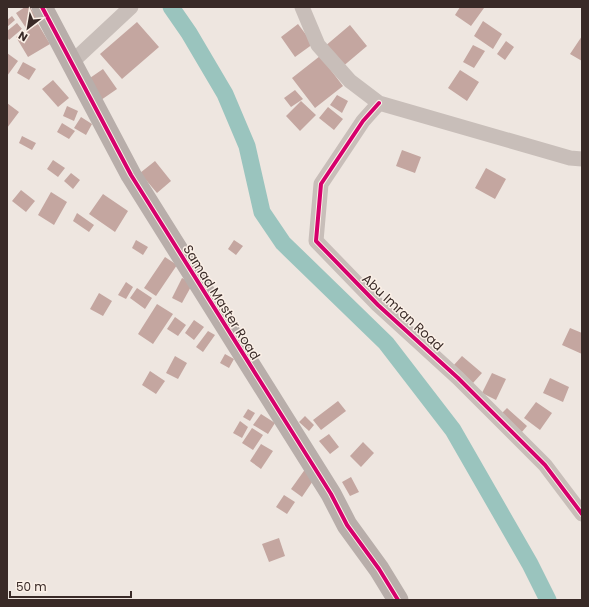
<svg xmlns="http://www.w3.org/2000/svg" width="589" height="607" font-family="Poppins,sans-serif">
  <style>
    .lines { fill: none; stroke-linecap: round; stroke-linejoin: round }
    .canal { stroke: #9ac4be; stroke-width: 17 }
    .building { fill: #c4a6a0 }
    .street { stroke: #c8beb9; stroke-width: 15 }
    .secondary { stroke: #b8aeaa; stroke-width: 21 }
    .cycleway-casing { stroke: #fbf0e7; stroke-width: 6 }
    .cycleway { stroke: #d6006c; stroke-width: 4 }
    .labels { text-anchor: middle; stroke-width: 3; stroke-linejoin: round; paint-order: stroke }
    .street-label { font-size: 13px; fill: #392a27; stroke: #fbf0e7 }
  </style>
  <rect width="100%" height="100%" fill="#eee6e0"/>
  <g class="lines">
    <!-- canal -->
    <path class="canal" d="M171 7 189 33 225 94 247 146 262 212 283 243 386 343 453 430 530 564 548 600"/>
  </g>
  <!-- building -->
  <path class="building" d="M25 7H30L38 20 26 28 16 13Z
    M460 7H482L484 8 471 26 455 15Z
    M12 16 15 20 7 27V20Z
    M483 21 502 34 493 49 474 36Z
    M137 22 159 47 122 79 100 54Z
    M17 23 22 29 9 40 7 37V31Z
    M38 24 50 44 28 57 16 37Z
    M298 24 313 44 295 57 281 37Z
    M350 25 367 46 341 68 324 47Z
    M582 36V61L570 54Z
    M506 41 514 47 505 60 497 54Z
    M473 45 485 51 474 68 463 62Z
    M7 53 18 61 7 76Z
    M320 56 343 86 315 108 292 78Z
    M23 62 36 69 29 80 17 73Z
    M103 69 117 89 101 100 87 80Z
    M460 70 479 82 467 101 448 88Z
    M53 80 69 98 58 107 42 89Z
    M295 90 303 99 291 107 284 98Z
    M337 95 348 101 342 113 330 105Z
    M301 101 316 115 300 131 286 116Z
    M7 103 19 112 7 128Z
    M67 106 78 111 74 121 63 116Z
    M328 107 343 119 334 130 319 118Z
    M81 117 92 124 86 135 74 128Z
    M62 123 75 131 69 139 57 132Z
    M22 136 36 143 32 150 19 143Z
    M402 150 421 157 415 173 396 166Z
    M53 160 65 168 58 177 47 169Z
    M155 161 171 181 157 193 140 173Z
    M486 168 506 179 495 199 475 188Z
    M71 173 80 180 73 189 64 181Z
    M21 190 35 201 26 212 12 201Z
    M51 192 67 202 54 225 38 215Z
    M103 194 128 211 115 232 89 214Z
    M77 213 94 225 89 232 73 221Z
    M136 240 148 247 143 255 132 248Z
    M234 240 243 246 236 255 228 249Z
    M165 257 177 265 156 296 144 288Z
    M182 278 193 283 182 303 172 298Z
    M126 282 133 287 126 299 118 295Z
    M137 288 152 298 145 309 130 298Z
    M99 293 112 301 103 316 90 309Z
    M157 304 173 314 153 344 138 334Z
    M175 317 186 325 178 336 167 329Z
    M194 320 204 327 194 340 185 333Z
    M570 328 582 333V354L562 345Z
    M208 331 215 335 203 352 196 347Z
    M225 354 234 359 229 368 220 363Z
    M175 356 187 363 178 379 166 373Z
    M462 356 482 373 473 383 453 366Z
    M150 371 165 381 156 394 142 385Z
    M492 373 506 379 496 400 482 393Z
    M550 378 569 387 563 402 543 393Z
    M338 401 346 411 321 430 313 420Z
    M536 402 552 413 540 430 524 418Z
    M507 408 527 426 521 433 501 414Z
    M248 409 255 413 250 421 243 417Z
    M261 414 275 423 268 434 253 425Z
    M305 416 314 425 309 431 299 422Z
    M240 421 248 427 242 438 233 433Z
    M252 428 263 435 253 450 242 443Z
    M329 434 339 447 330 454 319 441Z
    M363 442 374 453 361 467 350 456Z
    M261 444 273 451 261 469 250 461Z
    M306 468 317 475 302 497 291 489Z
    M351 477 359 492 350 496 342 482Z
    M284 495 295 502 287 514 276 507Z
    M279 538 285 556 269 562 262 544Z"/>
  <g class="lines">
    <!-- street -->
    <path class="street" d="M302 7 318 45 350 81 379 103 570 158 582 159
      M71 63 131 7
      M379 103 363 121 321 184 316 241 378 305 458 378 545 465 582 514"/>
    <!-- secondary -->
    <path class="secondary" d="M42 7 131 175 331 494 347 525 379 569 398 600"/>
    <!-- cycleway casing -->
    <g class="cycleway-casing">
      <path id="cycleway" d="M42 7 131 175 331 494 347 525 379 569 398 600
        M379 103 363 121 321 184 316 241 378 305 458 378 545 465 582 514"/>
    </g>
    <!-- cycleway -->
    <use href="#cycleway" class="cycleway"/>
  </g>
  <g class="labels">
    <!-- street labels -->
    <g class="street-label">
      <text transform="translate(222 302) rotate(58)" y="5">Samad Master Road</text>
      <text transform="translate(403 312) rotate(43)" y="5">Abu Imran Road</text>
    </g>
  </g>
  <!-- border -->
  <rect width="589" height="607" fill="none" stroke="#392a27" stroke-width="16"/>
  <!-- north arrow -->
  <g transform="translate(28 28) rotate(211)" stroke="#fbf0e7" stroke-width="3" paint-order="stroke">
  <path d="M0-3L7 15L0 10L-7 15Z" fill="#392a27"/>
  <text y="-6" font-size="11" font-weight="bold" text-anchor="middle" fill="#392a27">N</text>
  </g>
  <!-- scale -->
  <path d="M10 591v6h121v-6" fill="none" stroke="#392a27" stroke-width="2"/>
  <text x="16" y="591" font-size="12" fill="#392a27" stroke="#fbf0e7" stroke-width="3" paint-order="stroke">50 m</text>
</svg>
